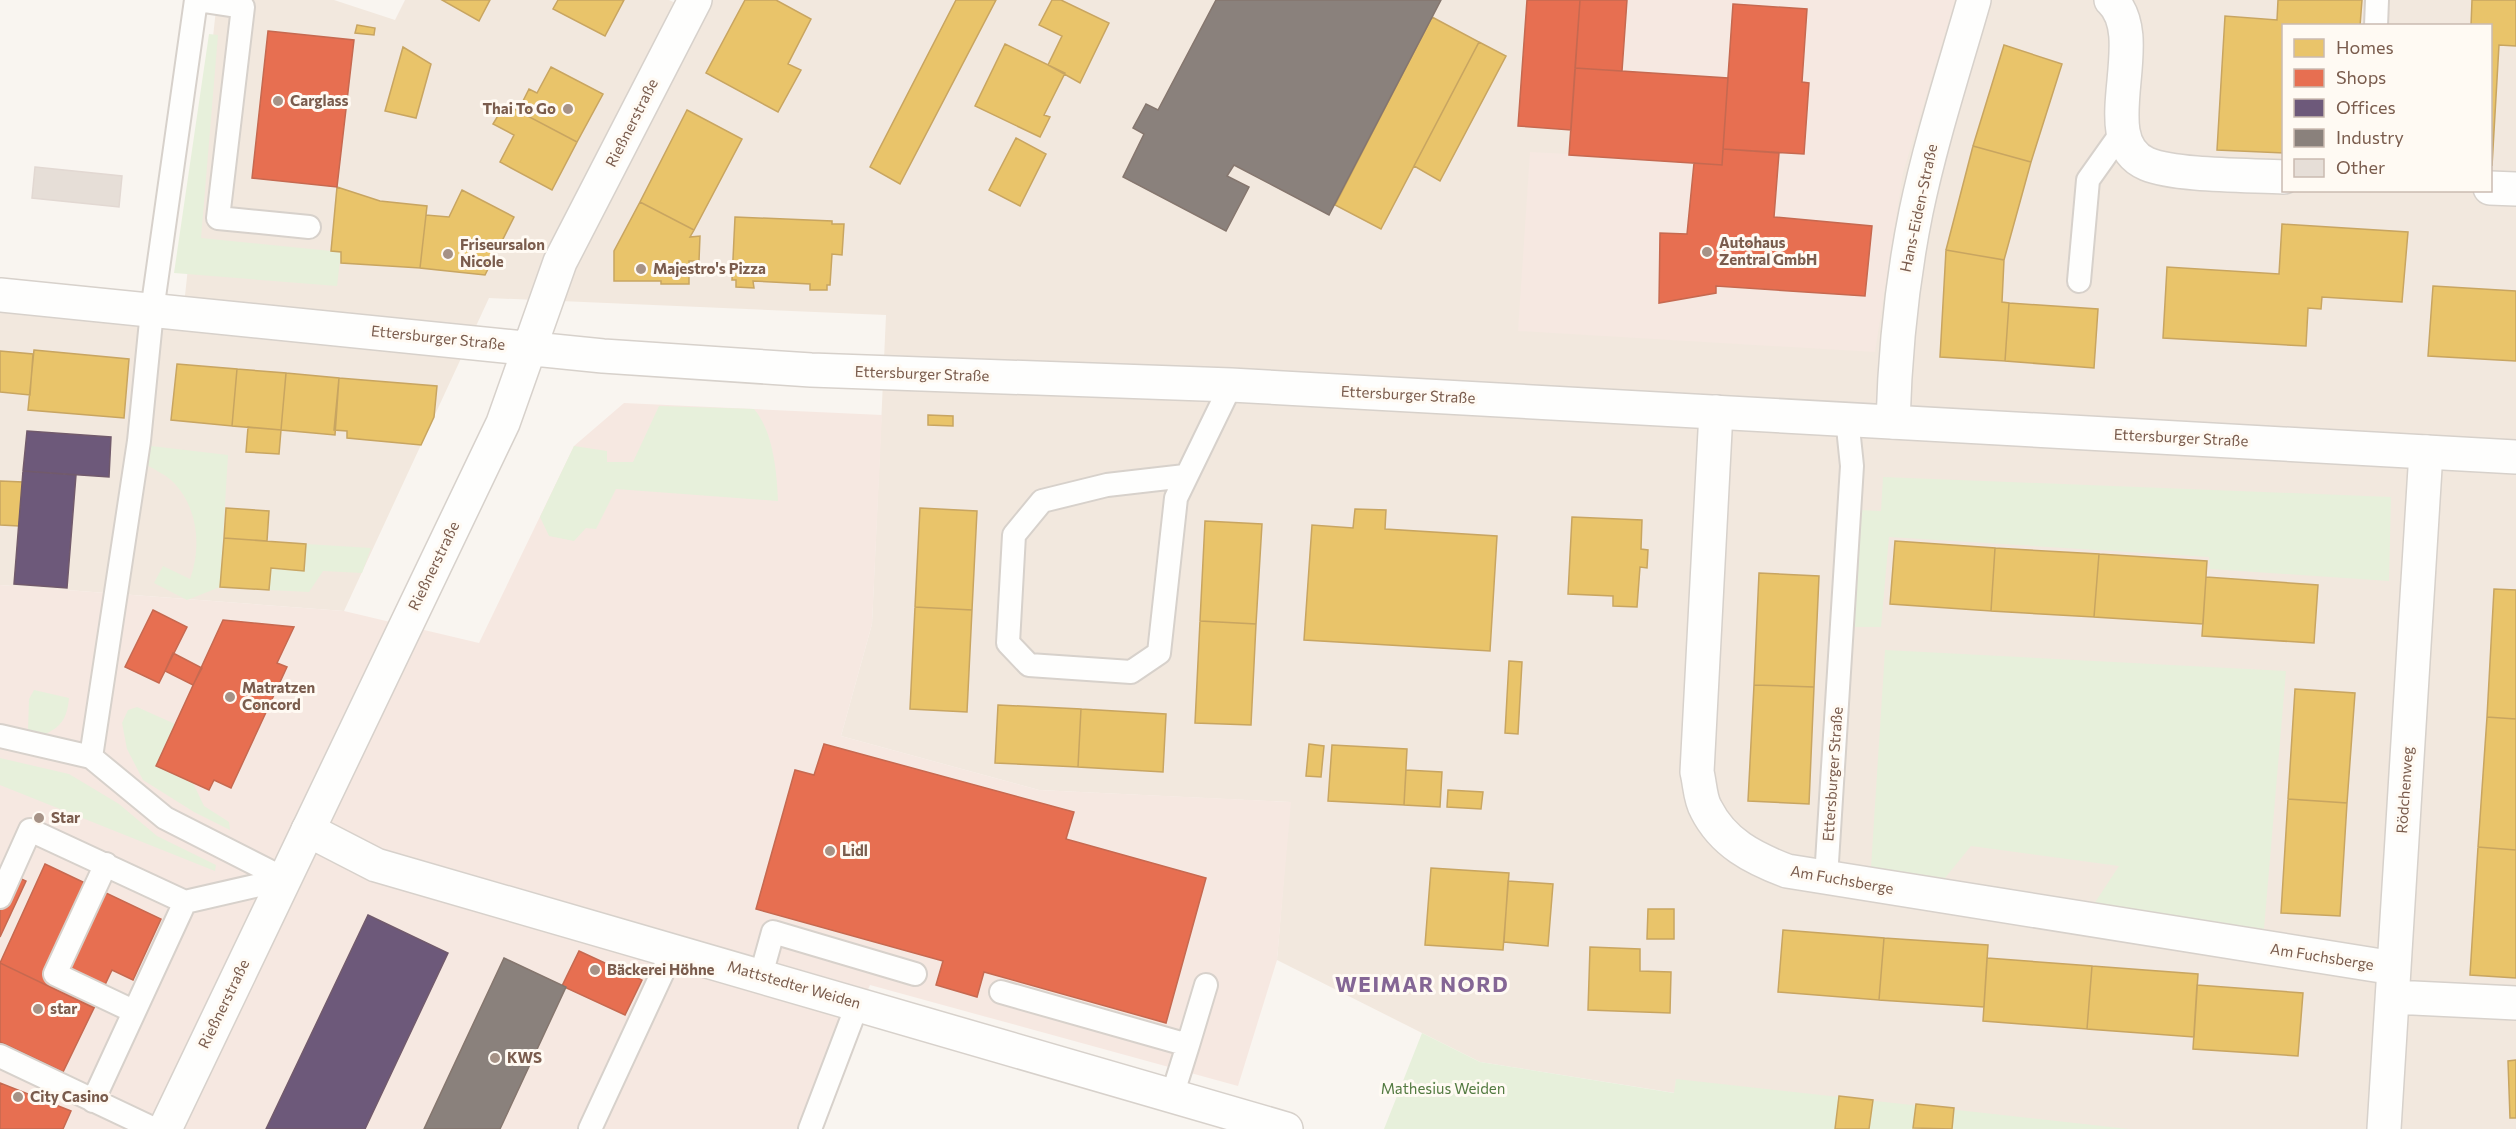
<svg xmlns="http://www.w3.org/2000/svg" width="2516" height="1129" font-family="Commissioner,sans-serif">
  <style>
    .residential { fill: #f2e8de; fill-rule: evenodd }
    .commercial { fill: #f6e8e1 }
    .green { fill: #e7f0db }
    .homes { fill: #e9c46a; stroke: #c8a561; stroke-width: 1.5 }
    .shops { fill: #e76f51; stroke: #c66950; stroke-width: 1.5 }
    .offices { fill: #6d597a; stroke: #715a6c; stroke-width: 1.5 }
    .industry { fill: #8a817c; stroke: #85766e; stroke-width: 1.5 }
    .building { fill: #e6ded7; stroke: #e2d8d2; stroke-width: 1.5 }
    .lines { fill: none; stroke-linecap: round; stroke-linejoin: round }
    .service-casing { stroke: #d7d1cb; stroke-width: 26 }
    .minor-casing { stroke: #d7d1cb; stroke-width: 36 }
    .tertiary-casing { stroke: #d7d1cb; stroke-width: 36 }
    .service { stroke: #fefefd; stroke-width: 22 }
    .minor { stroke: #fefefd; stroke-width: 33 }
    .tertiary { stroke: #fefefd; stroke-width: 33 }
    .poi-dot { fill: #a69286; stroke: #fffaf3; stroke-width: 2 }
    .labels { text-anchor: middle; stroke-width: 6; stroke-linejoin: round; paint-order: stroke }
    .poi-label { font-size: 15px; font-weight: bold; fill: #7a5c4d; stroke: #fffaf3; text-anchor: start }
    .street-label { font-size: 15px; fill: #7a5c4d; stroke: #fffaf3 }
    .park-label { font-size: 15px; fill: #537a41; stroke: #fffaf3 }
    .district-label { font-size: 21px; font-weight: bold; letter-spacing: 1.5px; fill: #846695; stroke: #fffaf3 }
  </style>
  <rect width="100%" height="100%" fill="#f9f5f0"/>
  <!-- residential -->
  <path class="residential" d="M217 0H334L395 20 405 0H669L690 10 695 0H2516V1129H2122L1676 1080 1675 1093 1480 1062 1422 1033 1277 960 1290 802 1039 790 841 736 872 624 886 315 489 298 344 611 0 585V303L183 314ZM2284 26H2490V190H2284Z"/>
  <!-- commercial -->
  <path class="commercial" d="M1580 0H1955L1903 173 1875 352 1518 331 1530 152 1569 154Z
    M624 403 882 415 872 624 841 736 1039 790 1291 802 1277 960 1238 1086 870 985 807 1129H0V585L344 611 479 643 574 446Z"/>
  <!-- green -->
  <path class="green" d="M209 34 218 35 201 238 341 252 337 286 174 273Z
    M659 406 754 409C773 431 777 472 778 501L616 489 596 529 586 528 574 541 549 536 540 517 574 446 607 451V462H633Z
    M151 446 228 455 220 587 187 600 154 583 163 566 190 579C202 547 198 505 171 480 164 474 155 470 147 465Z
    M1883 477 2391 497 2389 581 2210 569 2209 557 1889 537 1881 627H1851L1858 510 1881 511Z
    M306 544 371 548 362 573 323 571 309 592 269 590 271 568 303 570Z
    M1885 650 2286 671 2264 929 2094 904 2119 866 1971 846 1945 878 1871 867Z
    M34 690 69 698C67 718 62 727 43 735L28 730 29 699Z
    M137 707 175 724 156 766 193 783 204 806 229 822 230 830 194 812 143 780 127 749 122 723 128 710Z
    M0 758 69 774 119 804 157 836 216 865 215 871 0 785Z
    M1422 1033 1480 1062 1674 1093 1676 1079 2129 1129H1384Z"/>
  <!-- homes -->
  <path class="homes" d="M442 0H490L479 21Z
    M558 0H624L605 36 553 9Z
    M745 0H776L811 19 788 64 801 70 778 112 706 73Z
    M956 0H996L900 184 870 167Z
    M1052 0H1061L1109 23 1080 83 1048 65 1062 36 1039 25Z
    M2278 0H2362L2360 26H2284V153L2217 150 2225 16 2277 20Z
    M2472 0H2516V46L2499 45 2492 166 2490 26H2471Z
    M1432 17 1479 42 1381 229 1335 205Z
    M357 25 375 28 374 35 355 33Z
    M1479 42 1506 56 1440 181 1414 166Z
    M1005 44 1065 73 1044 115 1050 117 1040 137 975 106Z
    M2004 45 2062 64 2031 162 1973 146Z
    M403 47 431 64 416 118 385 111Z
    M551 67 603 94 577 142 518 111 529 89 537 93Z
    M505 104 577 142 552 190 500 162 514 135 493 124Z
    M687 110 742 139 694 230 640 202Z
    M1016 138 1046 154 1020 206 989 190Z
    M1973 146 2031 162 2004 260 1946 250Z
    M337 187 380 201 427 206 420 268 341 263V252L331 251Z
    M462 190 514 217 485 275 420 268 426 215 449 217Z
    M640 202 694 230 690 237 700 236 699 261H689V284H661V281H614V251Z
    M735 217 832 221V224H844L842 255 832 254 830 285H827V290H810V284L753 281 754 288 736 287V280H732Z
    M2282 224 2408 232 2402 302 2322 297 2321 309 2308 308 2306 346 2163 338 2167 267 2279 274Z
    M1946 250 2004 260 2002 302 2009 303 2005 361 1940 357Z
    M2433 286 2516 291V361L2428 356Z
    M2009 303 2098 309 2094 368 2005 361Z
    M34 350 129 359 124 418 28 410Z
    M0 351 33 354 30 395 0 392Z
    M177 364 237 369 232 426 171 420Z
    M237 369 286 373 281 430 232 426Z
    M286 373 339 378 335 435 281 430Z
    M339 378 437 386 434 417 421 445 347 438V431L334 430Z
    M928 415 953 416V426L928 425Z
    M248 427 281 430 279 454 246 452Z
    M0 481 23 482 19 526 0 525Z
    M226 508 269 511 267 541 224 538Z
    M920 508 977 511 972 610 915 607Z
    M1355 509 1386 510 1385 529 1497 536 1490 651 1304 640 1312 525 1353 528Z
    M1572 517 1642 520 1641 549 1648 550 1647 568 1640 567 1637 607 1613 606V596L1568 594Z
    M1205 521 1262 524 1256 624 1200 621Z
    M224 538 306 544 304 571 271 568 269 590 220 587Z
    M1895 541 1995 548 1991 611 1890 604Z
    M1995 548 2099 554 2094 617 1991 611Z
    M2099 554 2207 561 2203 624 2094 617Z
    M1759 573 1819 576 1814 687 1754 685Z
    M2206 577 2318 585 2314 643 2202 636Z
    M2494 589 2516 590V719L2487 717Z
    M915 607 972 610 967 712 910 709Z
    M1200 621 1256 624 1251 725 1195 723Z
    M1509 661 1522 662 1518 734 1505 733Z
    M1754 685 1814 687 1809 804 1748 801Z
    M2295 689 2355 693 2347 803 2288 799Z
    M998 705 1081 709 1078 767 995 763Z
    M1081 709 1166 714 1163 772 1078 767Z
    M2487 717 2516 719V850L2478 847Z
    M1309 744 1324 746 1321 777 1306 776Z
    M1332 745 1407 749 1404 805 1328 801Z
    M1406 770 1442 772 1440 807 1404 805Z
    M1448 790 1483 792 1481 809 1447 807Z
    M2288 799 2347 803 2340 916 2281 913Z
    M2478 847 2516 850V978L2470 975Z
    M1431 868 1509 873 1503 950 1425 945Z
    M1508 881 1553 884 1548 946 1504 942Z
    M1648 909H1674V939H1647Z
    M1783 930 1884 938 1879 1000 1778 992Z
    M1884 938 1988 945 1984 1007 1879 1000Z
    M1590 947 1640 949V971L1671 972 1670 1013 1588 1010Z
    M1987 958 2092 966 2087 1029 1983 1021Z
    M2092 966 2198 974 2194 1037 2087 1029Z
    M2197 985 2303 993 2298 1056 2193 1049Z
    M2516 1060V1118H2510L2508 1061Z
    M1839 1096 1873 1100 1869 1129H1835Z
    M1916 1104 1954 1108 1952 1129 1913 1128Z"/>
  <!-- shops -->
  <path class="shops" d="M1527 0H1580L1571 130 1518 126Z
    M1580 0H1627L1622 71 1575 68Z
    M1733 4 1807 9 1802 82 1809 83 1804 154 1723 149Z
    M268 31 354 40 337 187 252 178Z
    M1575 68 1728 78 1722 165 1569 155Z
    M1723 149 1779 153 1774 217 1872 226 1865 296 1716 286V293L1659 303 1660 233 1687 234 1694 163 1722 165Z
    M153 610 187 627 159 683 125 667Z
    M223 620 294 627 277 663 287 667 231 788 214 780 209 790 156 766Z
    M173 653 202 668 193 685 165 671Z
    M824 744 1074 812 1066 839 1206 878 1166 1023 984 972 977 997 936 985 943 961 756 909 795 770 814 775Z
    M45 864 161 919 133 980 112 970 94 1008 0 963Z
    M0 869 26 881 0 937Z
    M579 951 642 980 625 1015 562 986Z
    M0 963 94 1008 63 1072 0 1042Z
    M0 1083 71 1111 63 1129H0Z"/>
  <!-- offices -->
  <path class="offices" d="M27 431 111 437 109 477 23 471Z
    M23 471 76 475 67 588 14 584Z
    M368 915 448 953 365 1129H266Z"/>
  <!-- industry -->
  <path class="industry" d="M1216 0H1441L1329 215 1234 165 1227 176 1249 187 1226 231 1123 177 1144 134 1133 128 1146 104 1158 110Z
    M504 958 566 987 500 1129H424Z"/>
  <!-- building -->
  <path class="building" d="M35 167 122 176 119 207 32 198Z"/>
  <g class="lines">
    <!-- service casing -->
    <g class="service-casing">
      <path id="service" d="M196 0 152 311 139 441 91 757 165 818 285 879
        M197 0 243 7 218 218 309 227
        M2376 26 2377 0
        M2079 281 2088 180 2122 132
        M1185 476 1107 485 1042 501 1014 535 1008 643 1029 665 1131 672 1159 653 1176 498 1231 385
        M0 736 91 757
        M106 864 55 974 133 1011
        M1826 878 1852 466 1847 418
        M0 897 30 830 185 902 285 879
        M761 975 773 932 915 974
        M1001 992 1188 1045 1172 1096
        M1188 1045 1206 985
        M0 1056 154 1129
        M93 1101 185 902
        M590 1129 673 950
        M810 1129 858 1003"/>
    </g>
    <!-- minor casing -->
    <g class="minor-casing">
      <path id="minor" d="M2111 0C2152 38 2091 141 2147 164 2176 176 2249 175 2284 177
        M2490 188 2516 189
        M1716 412 1697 772C1700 784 1700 799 1706 809 1723 843 1753 858 1787 871L2394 968
        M1893 422C1895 352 1902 281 1916 212 1931 140 1954 70 1974 0
        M308 830 376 865 1286 1129
        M2393 997 2516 1003
        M2384 1129 2426 452"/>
    </g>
    <!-- tertiary casing -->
    <g class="tertiary-casing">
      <path id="tertiary" d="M0 295 603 356 811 370 1231 385 2516 457
        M165 1129 503 423 560 262 695 0"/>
    </g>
    <!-- service -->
    <use href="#service" class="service"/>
    <!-- minor -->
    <use href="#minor" class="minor"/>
    <!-- tertiary -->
    <use href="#tertiary" class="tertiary"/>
  </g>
  <!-- markers -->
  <g class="poi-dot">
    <circle cx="278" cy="101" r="6"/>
    <circle cx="568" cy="109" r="6"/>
    <circle cx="1707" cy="252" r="6"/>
    <circle cx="448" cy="254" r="6"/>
    <circle cx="641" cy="269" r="6"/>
    <circle cx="230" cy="697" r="6"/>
    <circle cx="39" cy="818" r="6"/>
    <circle cx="830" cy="851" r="6"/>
    <circle cx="595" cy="970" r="6"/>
    <circle cx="38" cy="1009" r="6"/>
    <circle cx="495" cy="1058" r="6"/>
    <circle cx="18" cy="1097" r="6"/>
  </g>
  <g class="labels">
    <!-- poi labels -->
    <g class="poi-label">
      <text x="290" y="106">Carglass</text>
      <text x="556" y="114" text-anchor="end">Thai To Go</text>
      <text x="1719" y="248">Autohaus<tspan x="1719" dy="17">Zentral GmbH</tspan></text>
      <text x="460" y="250">Friseursalon<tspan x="460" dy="17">Nicole</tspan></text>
      <text x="653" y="274">Majestro's Pizza</text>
      <text x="242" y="693">Matratzen<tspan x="242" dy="17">Concord</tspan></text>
      <text x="51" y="823">Star</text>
      <text x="842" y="856">Lidl</text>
      <text x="607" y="975">Bäckerei Höhne</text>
      <text x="50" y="1014">star</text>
      <text x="507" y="1063">KWS</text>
      <text x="30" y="1102">City Casino</text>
    </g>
    <!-- street labels -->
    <g class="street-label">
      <text transform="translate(632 123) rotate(-63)" y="5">Rießnerstraße</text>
      <text transform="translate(1919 208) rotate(-78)" y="5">Hans-Eiden-Straße</text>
      <text transform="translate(438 338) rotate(6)" y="5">Ettersburger Straße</text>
      <text transform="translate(922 374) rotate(2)" y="5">Ettersburger Straße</text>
      <text transform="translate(1408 395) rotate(3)" y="5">Ettersburger Straße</text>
      <text transform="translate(2181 438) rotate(3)" y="5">Ettersburger Straße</text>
      <text transform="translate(434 566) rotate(-64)" y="5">Rießnerstraße</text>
      <text transform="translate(1833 774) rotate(-86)" y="5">Ettersburger Straße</text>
      <text transform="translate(2405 790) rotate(-86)" y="5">Rödchenweg</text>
      <text transform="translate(1842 880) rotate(10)" y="5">Am Fuchsberge</text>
      <text transform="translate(2322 957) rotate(9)" y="5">Am Fuchsberge</text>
      <text transform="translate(794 985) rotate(16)" y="5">Mattstedter Weiden</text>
      <text transform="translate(224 1004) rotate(-64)" y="5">Rießnerstraße</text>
    </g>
    <!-- park labels -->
    <g class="park-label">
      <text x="1443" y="1094">Mathesius Weiden</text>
    </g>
    <!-- district labels -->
    <g class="district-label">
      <text x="1422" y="992">WEIMAR NORD</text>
    </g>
  </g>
  <!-- legend -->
  <rect x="2282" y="24" width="210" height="168" fill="#fffaf3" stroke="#cabbb1" stroke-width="1.5"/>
  <rect x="2294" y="39" width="30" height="18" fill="#e9c46a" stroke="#cabbb1" stroke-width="1.5"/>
  <text x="2336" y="54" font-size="18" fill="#7a5c4d">Homes</text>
  <rect x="2294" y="69" width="30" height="18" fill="#e76f51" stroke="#cabbb1" stroke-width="1.5"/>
  <text x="2336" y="84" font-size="18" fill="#7a5c4d">Shops</text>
  <rect x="2294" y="99" width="30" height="18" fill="#6d597a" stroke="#cabbb1" stroke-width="1.5"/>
  <text x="2336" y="114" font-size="18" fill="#7a5c4d">Offices</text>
  <rect x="2294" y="129" width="30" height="18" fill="#8a817c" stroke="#cabbb1" stroke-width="1.5"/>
  <text x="2336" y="144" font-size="18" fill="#7a5c4d">Industry</text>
  <rect x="2294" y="159" width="30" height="18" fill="#e6ded7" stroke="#cabbb1" stroke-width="1.5"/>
  <text x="2336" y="174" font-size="18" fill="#7a5c4d">Other</text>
</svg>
